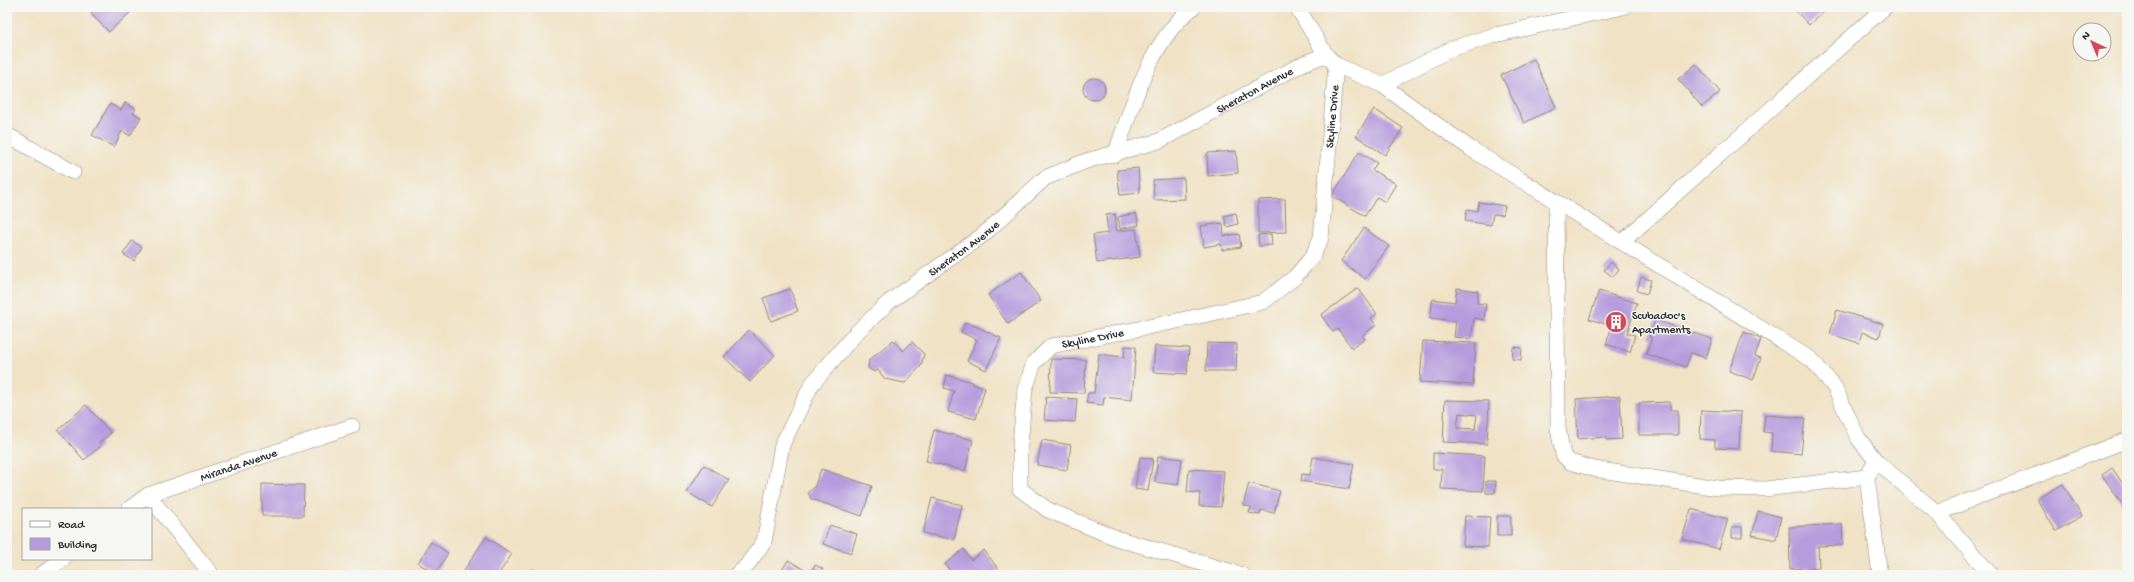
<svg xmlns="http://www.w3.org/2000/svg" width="2134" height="582" font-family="'Gochi Hand',sans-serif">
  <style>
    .building { fill: #b69cdd; fill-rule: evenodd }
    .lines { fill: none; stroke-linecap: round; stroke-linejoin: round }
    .minor-casing { stroke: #8e8678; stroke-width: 16 }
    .minor { stroke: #fff; stroke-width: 15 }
    .labels { text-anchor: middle; stroke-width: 3; stroke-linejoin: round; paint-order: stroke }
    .street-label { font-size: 12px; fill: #2b2b2b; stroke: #f6f6f2 }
    .poi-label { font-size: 12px; fill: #2b2b2b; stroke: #f6f6f2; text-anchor: start }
  </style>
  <rect width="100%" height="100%" fill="#f6f6f2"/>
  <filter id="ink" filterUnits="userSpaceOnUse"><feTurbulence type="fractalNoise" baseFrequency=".025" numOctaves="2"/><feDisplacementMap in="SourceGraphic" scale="8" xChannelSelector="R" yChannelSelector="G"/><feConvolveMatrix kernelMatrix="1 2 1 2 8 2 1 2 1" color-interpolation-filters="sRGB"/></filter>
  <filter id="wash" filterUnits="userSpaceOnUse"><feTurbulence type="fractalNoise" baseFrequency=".012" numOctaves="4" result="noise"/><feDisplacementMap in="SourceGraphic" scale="16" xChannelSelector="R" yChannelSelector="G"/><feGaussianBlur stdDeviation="0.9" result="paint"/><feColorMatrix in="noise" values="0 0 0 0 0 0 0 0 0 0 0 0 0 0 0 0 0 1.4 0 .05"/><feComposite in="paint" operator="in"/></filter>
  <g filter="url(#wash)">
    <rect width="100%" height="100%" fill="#f0e2c5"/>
    <g id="blocks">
      <!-- building -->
      <path class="building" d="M95 7H136L109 32 91 14 96 9Z
        M1792 7H1828L1809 25Z
        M1534 59 1556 107 1524 123 1501 75Z
        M1696 64 1720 92 1702 107 1678 79Z
        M1083 89a11 11 0 1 1 22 0a11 11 0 1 1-22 0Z
        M125 103 136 109 133 113 141 117 130 136 122 131 114 147 92 135 110 104 121 110Z
        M1374 109 1403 128 1385 155 1356 136Z
        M1236 151 1238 173 1208 176 1207 153Z
        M1359 152 1377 163 1372 170 1396 184 1385 202 1377 197 1365 216 1332 196Z
        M1138 168 1140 193 1120 195 1117 170Z
        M1184 178 1185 199 1154 200 1153 180Z
        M1285 199 1286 232 1258 233V200Z
        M1479 202 1505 206 1503 215 1493 214 1491 225 1465 221 1467 209 1477 211Z
        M1136 213 1139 225 1120 229 1118 217Z
        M1236 213 1238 224 1227 227 1224 216Z
        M1115 214 1117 231 1136 229 1140 257 1097 263 1093 235 1108 233 1106 215Z
        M1223 223 1224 236 1239 234 1241 247 1222 250 1221 244 1204 247 1201 226Z
        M1364 228 1389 246 1365 279 1341 261Z
        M1271 234 1272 245 1259 246 1258 235Z
        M132 241 142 247 134 261 123 254Z
        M1611 262 1619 269 1613 277 1604 270Z
        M1021 272 1041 301 1008 324 988 295Z
        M1641 277 1651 280 1647 294 1637 291Z
        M1358 288 1377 314 1371 318 1376 325 1363 335 1365 339 1352 348 1338 329 1333 332 1321 315Z
        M1457 288 1478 291 1477 303 1486 304 1484 320 1474 318 1471 339 1454 337 1456 321 1430 318 1433 299 1455 302Z
        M790 289 798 311 771 321 763 298Z
        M1599 291 1637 303 1627 333 1635 335 1630 352 1606 344 1612 326 1589 319Z
        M1837 310 1883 324 1879 338 1862 332 1859 343 1830 334Z
        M1655 320 1712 339 1706 358 1691 353 1686 367 1646 354 1652 338 1649 337Z
        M966 322 1001 338 986 370 967 361 977 340 961 332Z
        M749 330 775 355 750 382 724 357Z
        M1744 332 1761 339 1755 356 1761 358 1753 380 1729 371Z
        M893 340 903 351 912 342 924 354 921 366 905 383 885 379 878 370 874 372 868 368 869 360Z
        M1423 341 1476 343 1473 385 1420 382Z
        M1207 343 1237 344 1236 371H1206Z
        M1125 346 1136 347 1132 400 1104 397 1103 405 1086 403 1088 393H1094L1099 354 1124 357Z
        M1155 346 1189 348 1187 374 1153 372Z
        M1513 347 1522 348 1521 360 1512 359Z
        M1051 359 1086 360 1084 393 1050 392Z
        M947 375 972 382V384L985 388 976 419 948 412 954 391 944 388Z
        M1620 396 1622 439 1606 440V437L1578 439 1576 399Z
        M1046 397 1077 399 1075 422 1044 420Z
        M1445 400 1489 401 1487 444 1443 442ZM1459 413 1477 415 1475 429 1457 428Z
        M1670 402V410H1678V435H1639V403Z
        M86 405 111 433 99 443 101 446 84 460 58 430Z
        M1701 410 1741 412 1739 449 1715 448V440L1700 439Z
        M1765 415 1805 418 1801 454 1771 451 1772 433 1763 432Z
        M934 430 973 440 965 471 926 461Z
        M1042 440 1071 445 1067 470 1037 465Z
        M1433 453 1485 456 1483 491 1441 489 1442 469H1433Z
        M1158 456 1182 459 1178 485 1155 482Z
        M1140 457 1153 459 1148 491 1135 489Z
        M1313 457 1354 464 1349 489 1301 481 1302 474 1310 475Z
        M704 465 729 480 712 507 687 492Z
        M2112 468 2127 490V511L2102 475Z
        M821 469 872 486 862 516 811 499 808 492 814 488Z
        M1189 469 1224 471 1221 507 1199 506 1200 493 1187 492Z
        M1486 481H1496L1495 493H1486Z
        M1249 483 1280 491 1274 513 1261 510 1260 515 1249 513 1251 507 1243 505Z
        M262 484 304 485 303 516H262Z
        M2063 484 2082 516 2056 531 2037 499Z
        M932 498 962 505 954 540 923 533Z
        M1691 509 1728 519 1719 549 1682 539Z
        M1758 511 1781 517 1776 540 1752 535Z
        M1465 516 1490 517 1488 547 1463 546Z
        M1497 516H1511V536H1497Z
        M1842 524 1843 545 1818 546 1819 568 1790 569 1789 527Z
        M830 525 857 534 851 553 823 544Z
        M1732 527H1742V538H1732Z
        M486 537 512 554 498 575H461Z
        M431 542 448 553 435 574 418 563Z
        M964 549 971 560 984 550 999 570 993 575H953L945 564Z
        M788 560 810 573 815 565 823 569 819 575H786L781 572Z
        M533 570 541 575H530Z"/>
    </g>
  </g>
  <g filter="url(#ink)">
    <use href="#blocks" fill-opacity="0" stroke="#8e8678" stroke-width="1"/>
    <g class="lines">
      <!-- minor casing -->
      <g class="minor-casing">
        <g id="minor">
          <path d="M1297 7 1326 55 1336 65 1382 85 1471 149 1812 360 1835 388 1858 438 1876 461 1937 513 1991 575"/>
          <path d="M1382 85 1451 49 1495 35 1623 7"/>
          <path d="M7 135 73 172"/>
          <path d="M1115 155C1132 106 1151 38 1194 7"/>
          <path d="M1556 202 1558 428 1563 455 1570 462 1594 469 1718 488 1765 489 1867 477 1876 461"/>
          <path d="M1622 242 1885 7"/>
          <path d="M1867 477 1880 575"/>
          <path d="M148 495 212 575"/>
          <path id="s1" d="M129 509 148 495 352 426"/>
          <path d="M1937 513 2127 440"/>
          <path d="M41 575 63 559"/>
          <path id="s2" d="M736 575 744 569 764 542 782 445 812 384 856 333 889 302 983 235 1045 178 1086 161 1159 141 1304 63 1326 55"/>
          <path id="s3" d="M1242 575 1119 539 1048 510 1020 489V445L1025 389 1034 363 1051 346 1163 324 1263 302 1295 277 1312 257 1321 238 1336 65"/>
        </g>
      </g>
      <!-- minor -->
      <use href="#minor" class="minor"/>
    </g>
  </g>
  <!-- icons -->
  <defs>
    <g id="building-disc" transform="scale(1.15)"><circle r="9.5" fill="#d1495b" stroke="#f6f6f2"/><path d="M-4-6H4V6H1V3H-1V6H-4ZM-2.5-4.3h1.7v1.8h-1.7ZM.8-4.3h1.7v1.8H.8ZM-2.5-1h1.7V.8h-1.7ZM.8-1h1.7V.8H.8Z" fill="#fff"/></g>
  </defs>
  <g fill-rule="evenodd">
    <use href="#building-disc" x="1616" y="322"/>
  </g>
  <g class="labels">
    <!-- street labels -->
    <g class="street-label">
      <text dy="4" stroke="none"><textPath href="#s2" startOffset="751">Sheraton Avenue</textPath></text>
      <text dy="4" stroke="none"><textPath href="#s3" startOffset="818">Skyline Drive</textPath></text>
      <text dy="4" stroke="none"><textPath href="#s2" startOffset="415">Sheraton Avenue</textPath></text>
      <text dy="4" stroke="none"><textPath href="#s3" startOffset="434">Skyline Drive</textPath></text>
      <text dy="4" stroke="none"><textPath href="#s1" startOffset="119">Miranda Avenue</textPath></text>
    </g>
    <!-- poi labels -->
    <g class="poi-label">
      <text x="1632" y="319">Scubadoc's<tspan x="1632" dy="14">Apartments</tspan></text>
    </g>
  </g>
  <!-- margin -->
  <rect width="2134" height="582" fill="none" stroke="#f6f6f2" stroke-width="24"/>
  <!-- legend -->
  <rect x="22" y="508" width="130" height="52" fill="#f6f6f2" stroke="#a5a5a2"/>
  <rect x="30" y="521" width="20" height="6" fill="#ffffff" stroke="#a5a5a2"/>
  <text x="58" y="528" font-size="12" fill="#2b2b2b">Road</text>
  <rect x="30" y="538" width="20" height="12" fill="#b69cdd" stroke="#a5a5a2"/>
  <text x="58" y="548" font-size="12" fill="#2b2b2b">Building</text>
  <!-- north arrow -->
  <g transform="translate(2092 42) rotate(316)"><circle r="19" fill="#f6f6f2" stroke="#a5a5a2"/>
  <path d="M0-3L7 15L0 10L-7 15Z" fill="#d1495b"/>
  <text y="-6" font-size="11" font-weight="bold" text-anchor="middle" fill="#2b2b2b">N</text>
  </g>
</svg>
